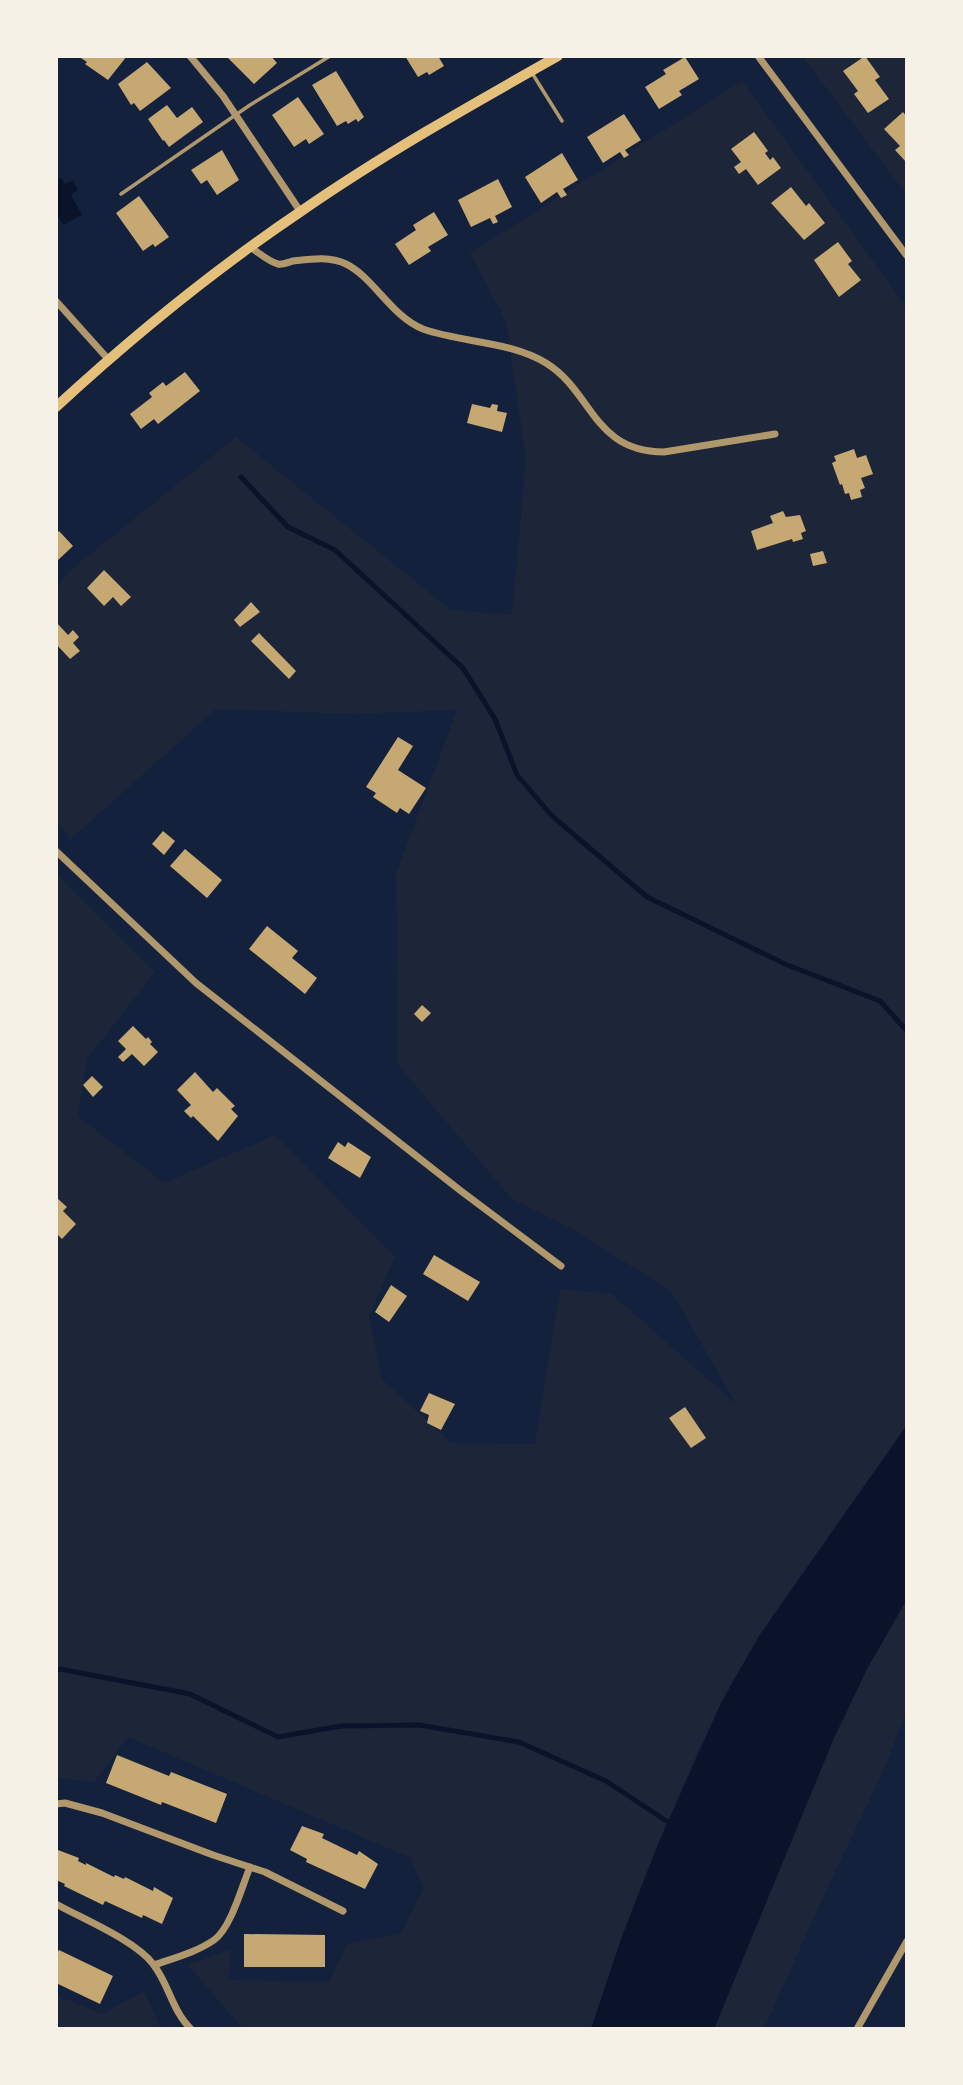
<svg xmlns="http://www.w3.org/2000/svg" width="963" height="2085" font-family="'Alegreya Sans',sans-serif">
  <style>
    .green { fill: #1d2539 }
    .water { fill: #0b132b }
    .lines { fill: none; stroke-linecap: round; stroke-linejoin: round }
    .stream { stroke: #0b132b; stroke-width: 5 }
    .building { fill: #c6a872 }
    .service { stroke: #b1986c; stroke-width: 3.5 }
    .minor { stroke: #b1986c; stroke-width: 7 }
    .secondary { stroke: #e5c07b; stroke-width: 10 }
  </style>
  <rect width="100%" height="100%" fill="#14213d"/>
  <!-- green -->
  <path class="green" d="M802 56H907V195Z
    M742 81 907 308V1425L773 1615 733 1680 699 1749 658 1844 621 1939 591 2029H243L188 1965 231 1949 228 1980 329 1982 347 1944 401 1933 423 1889 411 1858 128 1737 94 1782 56 1778V873L155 972 87 1059 78 1116 164 1183 275 1135 395 1257 369 1316 382 1379 451 1443 535 1444 560 1289 612 1294 736 1404 671 1291 567 1226 511 1198 398 1065 396 874 457 710 353 714 216 709 71 839 56 822V589L69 571 236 437 451 610 512 615 526 458 506 321 470 253Z
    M907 1599V1710L883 1772 829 1884 764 2029H714L834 1738 867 1669Z
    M144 1991 161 2029H56V1995L102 2014Z"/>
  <!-- water -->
  <path class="water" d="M61 178 65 184 73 180 78 190 71 195 82 215 63 225 56 213V181Z
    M907 1425V1599L867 1669 834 1738 714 2029H591L621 1939 658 1844 721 1703 759 1636Z"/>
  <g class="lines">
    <!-- stream -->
    <path class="stream" d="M241 477 288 527 335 550 463 668 495 719 517 775 552 816 647 897 785 964 880 1001 907 1031
      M56 1670 60 1669 190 1694 278 1737 341 1726 419 1725 519 1742 606 1781 671 1824"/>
  </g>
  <!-- building -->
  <path class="building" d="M78 56H127L108 80 85 64 87 62Z
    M230 56H271L277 63 254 84 228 58Z
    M405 56H438L444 66 429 75 427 72 418 77Z
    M865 56 880 77 875 80 889 99 868 113 854 94 858 91 843 71Z
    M685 57 699 79 679 91 682 95 659 109 645 87 666 74 663 70Z
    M147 62 171 88 140 111 134 103 131 105 118 84Z
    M336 71 364 117 358 122 356 119 348 124 346 121 337 126 312 85Z
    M298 97 324 134 309 144 306 139 294 147 272 115Z
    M167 105 177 118 192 107 203 122 169 147 164 140 163 141 148 119Z
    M903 112 907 117V163L895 150 900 146 884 129Z
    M624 114 641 140 625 150 629 155 624 158 620 152 603 163 587 137Z
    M754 132 768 151 765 153 770 160 773 157 781 168 758 185 746 169 739 174 734 167 741 162 731 149Z
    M222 150 239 180 217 195 207 180 201 184 191 170Z
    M562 153 578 180 563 189 567 195 561 198 557 192 541 203 525 177Z
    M498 179 512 207 495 216 498 222 493 224 490 218 471 227 458 200Z
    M791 187 806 206 809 203 825 223 804 240 771 203Z
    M139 196 169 237 155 247 153 244 143 251 116 213Z
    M434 212 448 235 428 247 431 251 409 265 395 244 416 230 413 225Z
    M838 242 852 261 848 264 861 280 839 297 814 260Z
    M185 372 200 391 158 424 154 419 141 429 130 414 152 397 149 393 163 382 166 386Z
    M472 404 490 408 492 404 498 405 497 411 507 413 502 432 467 423Z
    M854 449 857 458 866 455 873 474 861 478 865 488 860 490 862 497 851 500 849 493 845 494 842 484 840 485 832 463 836 461 834 456Z
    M783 511 786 517 800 515 806 531 801 533 803 539 793 542 792 539 757 550 751 531 773 523 770 516Z
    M59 531 73 546 56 562V534Z
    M823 551 827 563 813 566 810 554Z
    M104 570 131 597 121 606 113 597 104 606 87 588Z
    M251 602 260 612 240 627 234 620Z
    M56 622 68 635 73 630 79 637 73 643 80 651 70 659 56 644Z
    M259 633 296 671 289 679 251 641Z
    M398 737 413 746 398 770 426 788 409 814 400 808 397 813 373 797 376 793 366 787Z
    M163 831 175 841 164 855 152 844Z
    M185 849 222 880 207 898 170 866Z
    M267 926 298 951 292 958 317 978 305 994 249 949Z
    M422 1005 431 1013 422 1022 414 1014Z
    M133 1026 146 1039 148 1037 152 1042 150 1044 158 1052 144 1066 132 1054 123 1062 118 1057 126 1049 118 1041Z
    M195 1072 213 1092 217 1088 235 1106 231 1109 238 1116 218 1141 193 1116 191 1118 184 1111 191 1105 177 1090Z
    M92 1076 103 1087 93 1097 83 1085Z
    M338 1142 345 1147 348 1142 371 1157 360 1178 328 1158Z
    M57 1198 67 1207 63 1211 76 1224 62 1239 56 1233Z
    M434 1255 480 1282 468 1301 423 1274Z
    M391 1285 407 1296 389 1322 375 1312Z
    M429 1393 455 1404 441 1430 427 1423 429 1415 420 1411Z
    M685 1407 706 1438 691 1448 669 1418Z
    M117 1755 169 1776 171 1772 227 1794 216 1823 162 1802 161 1805 106 1783Z
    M302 1826 324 1834 322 1838 357 1855 359 1851 378 1864 365 1889 306 1862 307 1859 290 1850Z
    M58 1850 79 1858 78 1861 86 1865V1863L114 1877 115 1875 124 1879 125 1877 153 1891 154 1887 173 1898 162 1924 143 1915 142 1918 105 1901 103 1905 64 1886 65 1884 56 1880Z
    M244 1934 325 1935V1967H244Z
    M59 1950 113 1976 100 2004 56 1983V1955Z"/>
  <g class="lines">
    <!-- service -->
    <path class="service" d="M532 73 562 121
      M121 194 250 105 330 56"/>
    <!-- minor -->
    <path class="minor" d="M190 56 223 96 300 211
      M758 56 907 256
      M250 247C258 252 269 262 278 264 282 265 289 262 293 261 311 259 329 256 346 264 373 277 392 317 423 329 462 343 510 341 546 363 593 392 593 452 664 452L775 434
      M56 301 108 359
      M56 851 196 983 461 1191 561 1266
      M56 1804 65 1803 102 1813 213 1855 265 1872 343 1911
      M56 1904C83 1919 136 1941 153 1964 169 1984 172 2011 191 2029
      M154 1965C174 1958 197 1952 214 1940 231 1928 242 1886 250 1867
      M857 2029 907 1941"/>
    <!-- secondary -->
    <path class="secondary" d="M56 407C132 337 214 270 300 212 382 155 471 105 558 56"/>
  </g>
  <!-- border -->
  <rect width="963" height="2085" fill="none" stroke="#f6f1e7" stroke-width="116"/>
</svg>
